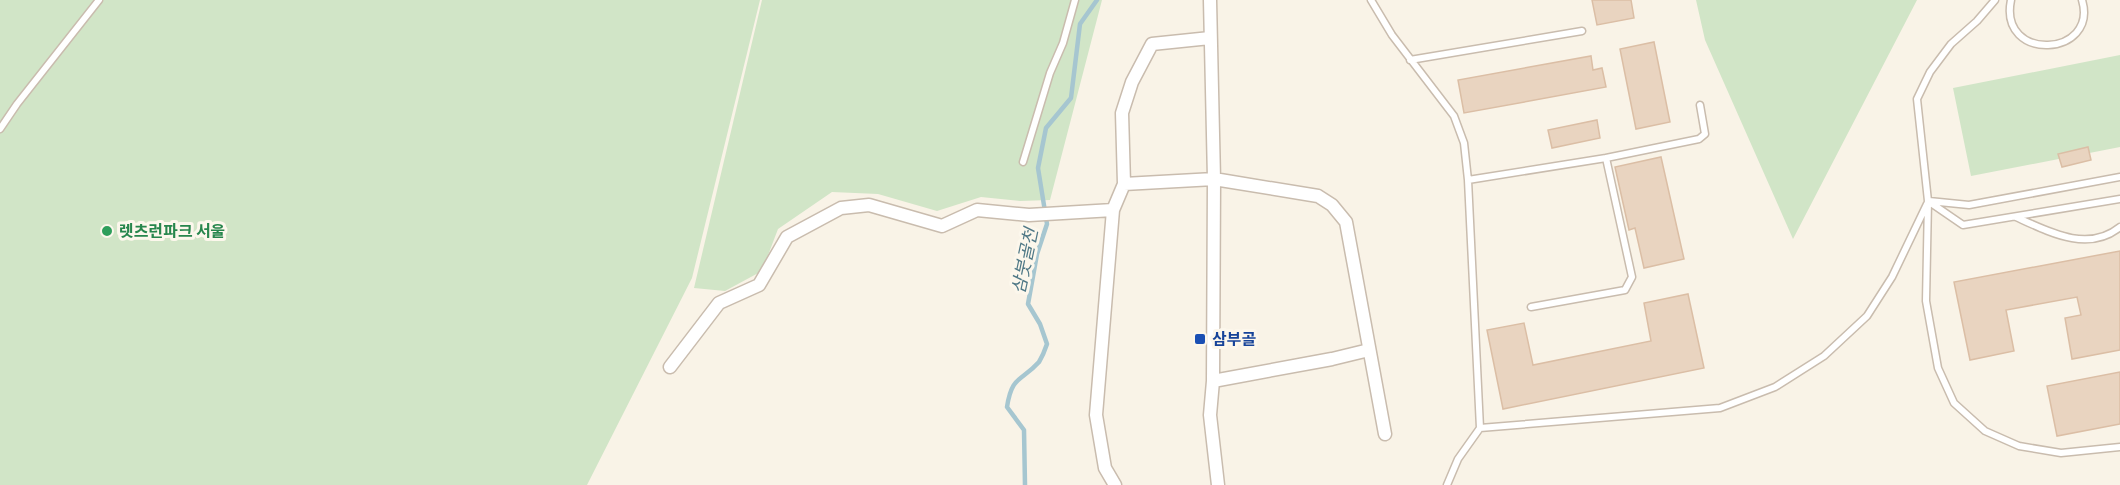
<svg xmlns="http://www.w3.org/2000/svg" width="2120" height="485" font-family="'PT Sans Narrow','Noto Sans KR',sans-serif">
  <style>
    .green { fill: #d1e5c7 }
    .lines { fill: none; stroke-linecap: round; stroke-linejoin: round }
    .stream { stroke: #a6c6d0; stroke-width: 4.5 }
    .building { fill: #e9d4c0; stroke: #dbbea5; stroke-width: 1.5 }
    .service-casing { stroke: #c9bcae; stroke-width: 9 }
    .minor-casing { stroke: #c9bcae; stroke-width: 15 }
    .service { stroke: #fff; stroke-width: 6 }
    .minor { stroke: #fff; stroke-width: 12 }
    .leisure-dot { fill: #2e9e5b; stroke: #fcf7ec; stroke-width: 2 }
    .transit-dot { fill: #1a4fb4; stroke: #fcf7ec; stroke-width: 2 }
    .labels { text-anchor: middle; stroke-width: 6; stroke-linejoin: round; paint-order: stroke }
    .leisure-label { font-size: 16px; font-weight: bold; fill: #27864d; stroke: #fcf7ec; text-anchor: start }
    .transit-label { font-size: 16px; font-weight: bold; fill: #164399; stroke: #fcf7ec; text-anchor: start }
    .water-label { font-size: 18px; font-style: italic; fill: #4f7886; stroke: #fcf7ec }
  </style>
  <rect width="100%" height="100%" fill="#f9f3e7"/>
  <!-- green -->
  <path class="green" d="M0 0H760L692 278 587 485H0Z
    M762 0H1102L1050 200 1020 201 981 197 937 211 878 194 832 192 778 229 762 271 725 291 694 288Z
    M1696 0H1917L1793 239 1705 40Z
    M2120 55V147L1971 176 1953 88Z"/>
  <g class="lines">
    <!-- stream -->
    <path class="stream" d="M1025 485 1024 430 1007 407C1012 375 1021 382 1039 362 1042 357 1045 350 1047 344L1040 324 1028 304 1037 254 1047 224 1038 168 1046 128 1071 98 1080 24 1097 0"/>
  </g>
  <!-- building -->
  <path class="building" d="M1592 0H1631L1634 18 1597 25Z
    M1654 42 1670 122 1636 129 1620 49Z
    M1591 56 1593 70 1602 68 1606 87 1464 113 1458 80Z
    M1597 120 1600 138 1552 148 1548 130Z
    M2088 147 2091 160 2062 167 2058 154Z
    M1661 157 1684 259 1644 268 1635 228 1629 230 1615 167Z
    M2120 251V350L2072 359 2065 318 2081 315 2077 297 2006 310 2014 351 1970 360 1954 282Z
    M1688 294 1704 368 1503 409 1487 330 1524 323 1533 365 1651 341 1644 303Z
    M2120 372V424L2057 436 2047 386Z"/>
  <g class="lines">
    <!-- service casing -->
    <g class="service-casing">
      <path id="service" d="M1371 0 1392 35 1454 116 1464 143 1468 180 1480 428 1458 459 1447 485
        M1995 0 1977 21 1951 44 1930 72 1917 99 1928 201 1926 301 1938 368 1954 403 1985 431 2019 446 2061 453 2120 447
        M2011 0C1998 63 2099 57 2082 0
        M1410 60 1582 31
        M0 129 17 104 99 0
        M1023 162 1050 73 1063 43 1075 0
        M1468 180 1606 158
        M1928 201 1963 225 2120 199
        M1929 201 1969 205 2120 177
        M2016 217C2049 232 2088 253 2120 227
        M1531 307 1625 290 1632 277 1606 158 1699 139 1705 134 1700 105
        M1480 428 1720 408 1775 387 1824 356 1867 316 1892 277 1927 204"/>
    </g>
    <!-- minor casing -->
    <g class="minor-casing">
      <path id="minor" d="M1210 0 1214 179 1213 381 1210 415 1218 485
        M1124 184 1214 179 1318 196 1332 205 1346 222 1385 434
        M670 367 719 303 759 285 787 237 841 208 869 205 942 226 977 210 1029 215 1113 210
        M1213 381 1332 359 1369 350
        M1115 485 1105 468 1096 415 1113 210 1124 184 1122 113 1132 82 1152 44 1210 38"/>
    </g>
    <!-- service -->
    <use href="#service" class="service"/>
    <!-- minor -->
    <use href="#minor" class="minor"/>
  </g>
  <!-- markers -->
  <circle class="leisure-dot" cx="107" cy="231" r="6"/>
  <rect class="transit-dot" x="1194" y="333" width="12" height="12" rx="3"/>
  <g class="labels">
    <!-- leisure labels -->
    <g class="leisure-label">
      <text x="119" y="237">렛츠런파크 서울</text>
    </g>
    <!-- transit labels -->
    <g class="transit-label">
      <text x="1212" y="345">삼부골</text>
    </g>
    <!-- water labels -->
    <g class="water-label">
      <text transform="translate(1025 261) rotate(-78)" y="6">삼붓골천</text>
    </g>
  </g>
</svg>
